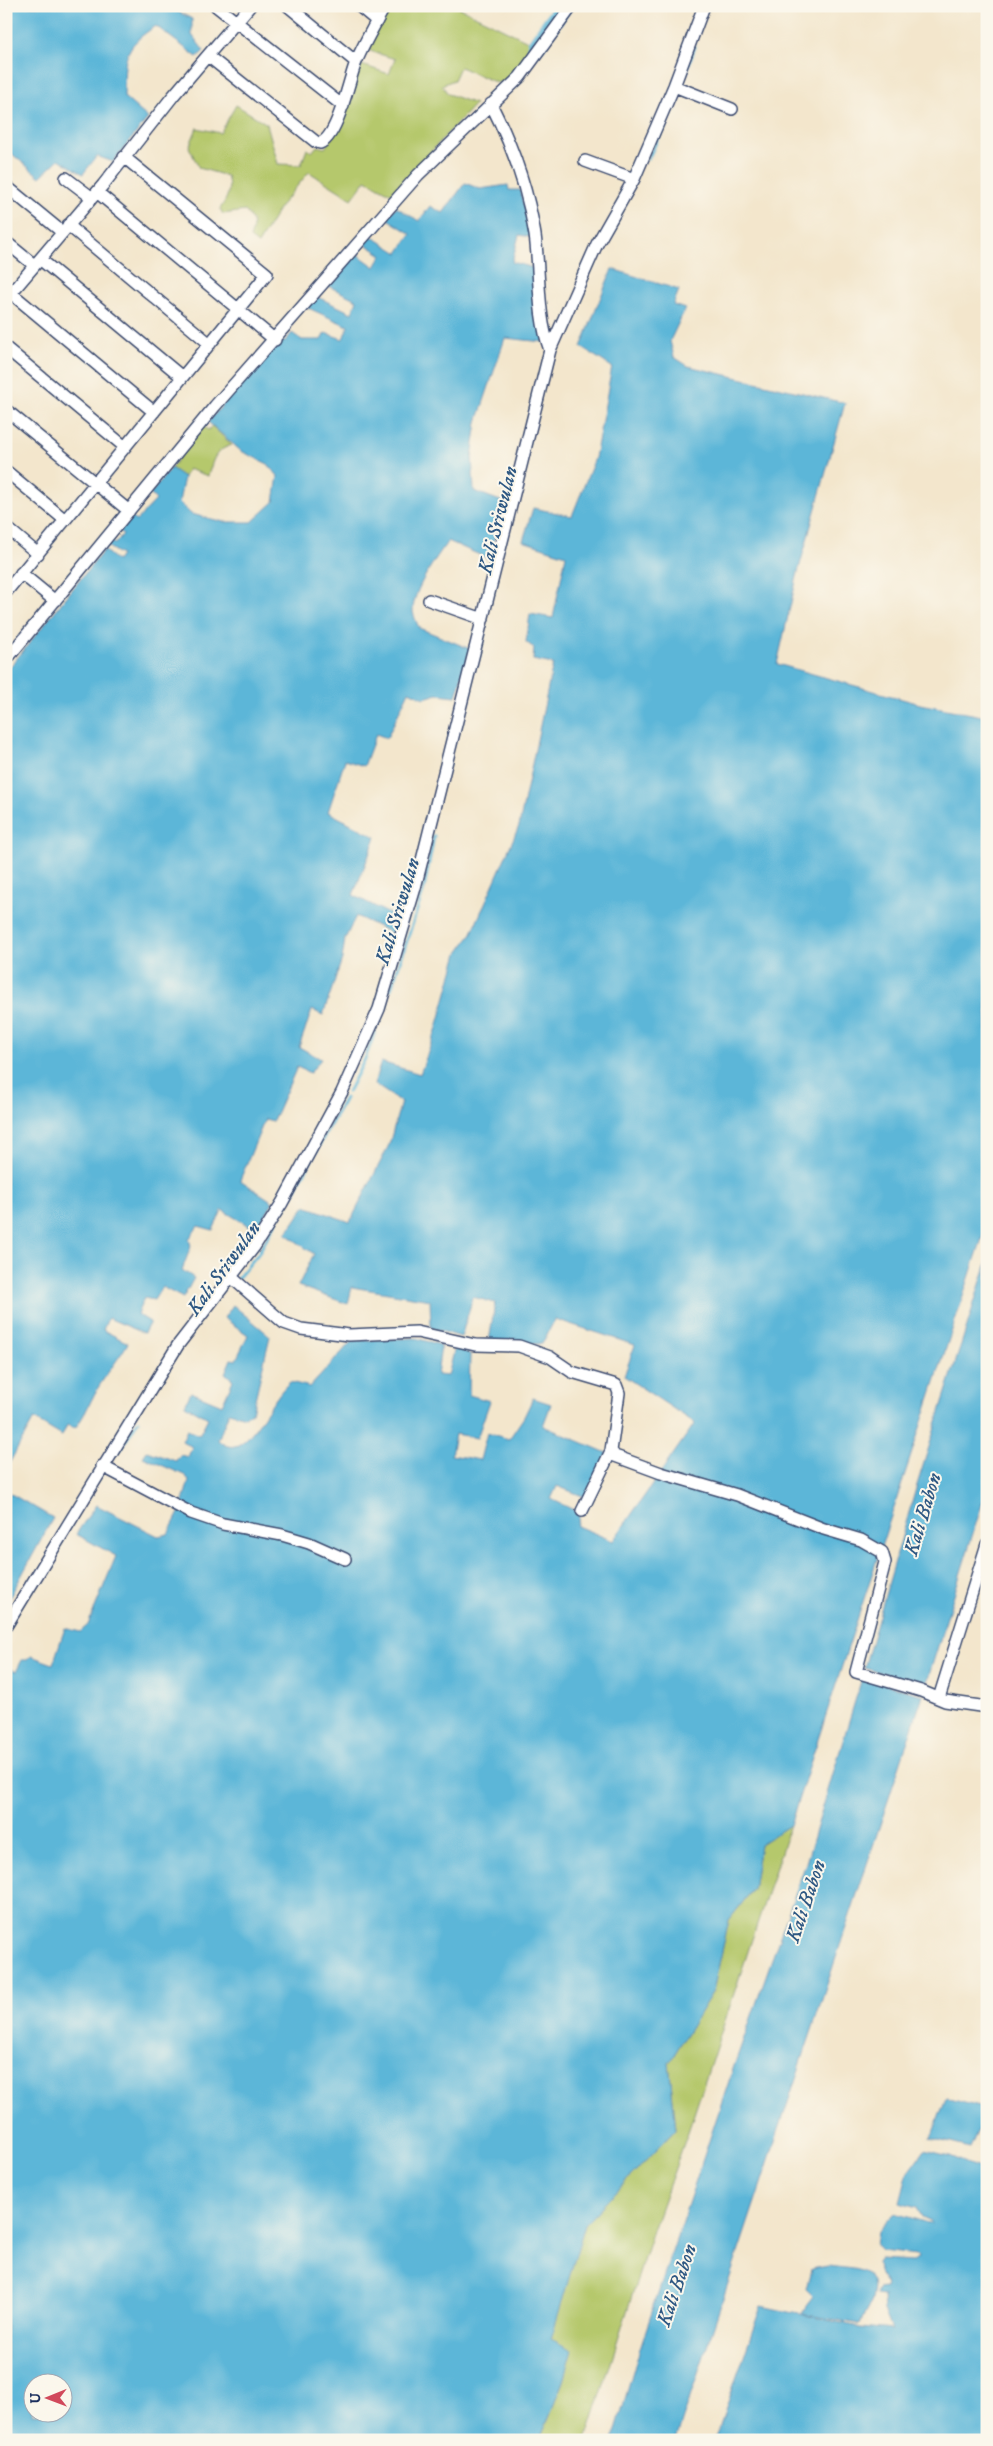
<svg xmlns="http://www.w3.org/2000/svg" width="993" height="2446" font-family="'IM FELL DW Pica',serif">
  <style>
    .green { fill: #b5c86c; stroke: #687c65 }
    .water { fill: #5bb6d8; stroke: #3b729b; fill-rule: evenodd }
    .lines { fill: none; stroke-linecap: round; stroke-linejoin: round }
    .stream { stroke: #5bb6d8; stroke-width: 3 }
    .river { stroke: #5bb6d8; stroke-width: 18 }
    .minor-casing { stroke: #3b4a6e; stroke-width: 14 }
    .minor { stroke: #fff; stroke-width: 11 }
    .labels { text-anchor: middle; stroke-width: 4; stroke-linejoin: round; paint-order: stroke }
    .water-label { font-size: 20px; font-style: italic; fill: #2e5883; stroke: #fbf7ec }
  </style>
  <rect width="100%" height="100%" fill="#fbf7ec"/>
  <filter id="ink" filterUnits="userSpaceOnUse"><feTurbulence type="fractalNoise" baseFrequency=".02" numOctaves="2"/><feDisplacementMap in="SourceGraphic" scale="10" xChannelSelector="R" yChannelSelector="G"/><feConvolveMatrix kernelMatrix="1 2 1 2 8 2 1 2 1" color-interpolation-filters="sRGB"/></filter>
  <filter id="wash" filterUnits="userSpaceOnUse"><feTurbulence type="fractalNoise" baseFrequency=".0096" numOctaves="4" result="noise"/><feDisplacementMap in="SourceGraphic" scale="20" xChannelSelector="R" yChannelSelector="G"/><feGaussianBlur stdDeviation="1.12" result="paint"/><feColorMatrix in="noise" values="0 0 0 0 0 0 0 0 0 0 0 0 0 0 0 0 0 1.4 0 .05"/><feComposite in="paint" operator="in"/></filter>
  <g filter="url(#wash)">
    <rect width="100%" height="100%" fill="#f3e6cc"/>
    <!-- green -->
    <path class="green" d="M387 6H456L536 45 508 80 497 83 460 67 454 80 442 85 448 94 475 104 392 194 366 180 352 199 309 172 282 204 258 244 250 238C254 226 255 221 245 211L223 214 220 209C228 197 231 190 227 176L199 168 189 147 197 128 220 133 236 105 267 124 278 164 301 165 307 149 312 152 317 146 325 148 331 139 359 64 389 74 395 59 370 51 363 45Z
      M203 426 208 430 212 426 232 445C214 451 214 458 208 476L188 469 184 477 171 468Z
      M790 1825 688 2132 652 2233 586 2440H540L563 2381 571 2351 550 2339 585 2224 676 2129 669 2063 713 1991 729 1920 753 1889 760 1844Z"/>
    <!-- water -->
    <path class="water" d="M6 6H167L192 19V35L204 51 197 57 156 26C121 48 125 59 124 97L148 118 113 162 97 156 83 174 59 159 40 177 6 149Z
      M465 183 480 189 508 185 509 190H520L531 237 519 235 512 262 534 268 544 342 505 338 477 422 472 457 474 491 503 502 489 559 448 541C436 558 412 591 413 612 414 617 417 623 419 628L470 649 456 696 438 694 424 698 409 691 387 738 376 734 364 766 345 760 328 812 376 837 353 895 399 919 394 934 356 916 345 939 342 959 323 1015 312 1010 299 1047 321 1059 310 1073 297 1067 273 1121 265 1119 240 1180 273 1202 256 1230 222 1210 213 1230 198 1226 189 1239 191 1246 182 1270 194 1278 183 1298 162 1287 154 1300 144 1298 137 1314 150 1322 144 1333 108 1318 103 1330 128 1343C120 1357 110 1369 101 1383 91 1398 86 1415 75 1428L67 1425 62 1436 34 1419 6 1469V672L104 550 117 561 121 555 107 546 111 541 115 544 123 534 119 531 131 517 136 521 156 500 150 494 171 468 184 477 179 502 191 514 224 522H252L274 502 278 476 268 464 241 451 208 422 276 342H285L292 333 302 340H321L325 333 343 339 348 326 306 307 315 296 352 313 357 300 324 284 353 251 375 267 382 255 362 242 368 234 398 253 411 234 386 218 396 207 419 221 430 206 443 213Z
      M612 269 679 290 673 305 685 309 670 341 674 357 688 366 845 403 798 572 777 664 920 704 987 717V1223L790 1825 760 1844 753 1889 729 1920 713 1991 669 2063 676 2129 585 2224 551 2339 572 2350 563 2381 540 2440H6V1759L10 1751 6 1749V1666L16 1672 22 1660H27L31 1656 53 1664 65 1628 80 1632 88 1625 116 1556 76 1534 96 1505 158 1536 168 1534 181 1509 189 1480 184 1475 143 1457 147 1451 176 1461 180 1455 188 1457 192 1447 182 1441 187 1430 199 1435 208 1418 185 1405 191 1392 222 1405 233 1380 225 1373 231 1359 236 1360 248 1335 224 1318 233 1305 270 1336 252 1412 245 1417 229 1412 218 1440C223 1444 228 1448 235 1446 252 1443 274 1395 290 1382L310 1387 352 1341 415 1338 441 1345 437 1375 448 1376 455 1347 470 1354 469 1395 490 1401 477 1438 455 1434 451 1455 480 1460 487 1433 509 1439 524 1417 533 1398 551 1404 543 1426 607 1453 585 1497 557 1486 551 1499 580 1513 577 1526 613 1541 695 1423 624 1376 635 1345 555 1319 542 1344 489 1342 495 1303 473 1297 461 1337 431 1328 430 1300 352 1287 348 1304 298 1286 314 1254 286 1234 305 1206 350 1222 389 1145 401 1102 374 1084 381 1062 420 1074 437 1028 458 953 471 935 519 826 553 664 533 660 534 648 526 642 530 614 553 618 566 555 523 541 533 508 572 516 595 458 612 367 581 347ZM32 2384H62V2414H32Z
      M987 1262V1488L926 1685 864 1668 917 1485Z
      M6 1491 53 1518 6 1604Z
      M862 1678 923 1695 676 2440H613L641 2345 734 2066 806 1863Z
      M946 2098 987 2109 970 2148 931 2138Z
      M924 2150 950 2156 987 2172V2440H715L761 2306 861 2327 892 2330 884 2310 883 2296 876 2295 878 2290 885 2289 886 2285 878 2271 877 2263 880 2259 912 2261 918 2258 917 2255 881 2251 876 2246 878 2231 895 2213 931 2224V2221L922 2217 917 2208 900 2203 908 2172Z
      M828 2266C854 2270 883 2266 871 2302 868 2309 863 2316 860 2324L801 2314 814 2297 806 2289 811 2269Z"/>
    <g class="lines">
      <!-- stream -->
      <path class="stream" d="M686 72 695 47
        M648 159 675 103
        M600 250 612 229
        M391 989 424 889 434 836
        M348 1092 365 1059 375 1032
        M292 1196 345 1098
        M237 1279 258 1254 277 1221
        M120 1450 138 1421"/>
      <!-- river -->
      <path class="river" d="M536 45 563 6"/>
    </g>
  </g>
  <g filter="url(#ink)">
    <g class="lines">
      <!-- minor casing -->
      <g class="minor-casing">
        <path id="minor" d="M216 6 343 106
          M288 6 356 62
          M359 6 377 21
          M208 56 316 142 320 143C338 137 349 79 356 62 364 43 375 24 385 6
          M674 86 732 109
          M491 104C512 145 528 190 535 235 540 272 537 316 550 350
          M585 161 634 179
          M66 178 91 197
          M6 186 62 232
          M97 192 275 340
          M68 225 210 344
          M6 242 34 265
          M40 259 182 377
          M11 293 154 412
          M6 299 103 185 173 96 250 6
          M6 348 125 447
          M6 410 129 511
          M6 471 65 520
          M6 527 38 554
          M21 573 55 601
          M6 592 267 274 124 157
          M429 600 483 619
          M6 660 215 406 418 175 520 77 572 6
          M230 1276 284 1323 301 1329 349 1335 417 1332 475 1345 519 1346 550 1357 572 1372 616 1385 619 1393 611 1451 615 1456 661 1473 737 1495 824 1529 861 1540 882 1552 885 1562 856 1672 921 1691 945 1701 987 1707
          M102 1466 191 1513 223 1524 282 1535 309 1543 345 1559
          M582 1511 611 1451
          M6 1626 178 1345 254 1247 282 1203 342 1092 379 1009 415 888 550 350 597 244 634 179 674 86 704 6
          M939 1698 987 1544"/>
      </g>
      <!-- minor -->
      <use href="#minor" class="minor"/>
    </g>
  </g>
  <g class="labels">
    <!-- water labels -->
    <g class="water-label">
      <text transform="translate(497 520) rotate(-76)" y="7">Kali Sriwulan</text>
      <text transform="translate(397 911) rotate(-73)" y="7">Kali Sriwulan</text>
      <text transform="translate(223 1268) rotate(-54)" y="7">Kali Sriwulan</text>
      <text transform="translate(922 1514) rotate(-73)" y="7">Kali Babon</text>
      <text transform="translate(805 1901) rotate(-71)" y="7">Kali Babon</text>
      <text transform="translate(676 2285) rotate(-71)" y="7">Kali Babon</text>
    </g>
  </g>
  <!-- margin -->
  <rect width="993" height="2446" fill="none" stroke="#fbf7ec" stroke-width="25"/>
  <!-- north arrow -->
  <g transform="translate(48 2398) rotate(269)"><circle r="24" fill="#fbf7ec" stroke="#a1a7b3"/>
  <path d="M0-4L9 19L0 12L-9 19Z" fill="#d1495b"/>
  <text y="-8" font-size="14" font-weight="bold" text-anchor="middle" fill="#1b2f5e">U</text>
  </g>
</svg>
